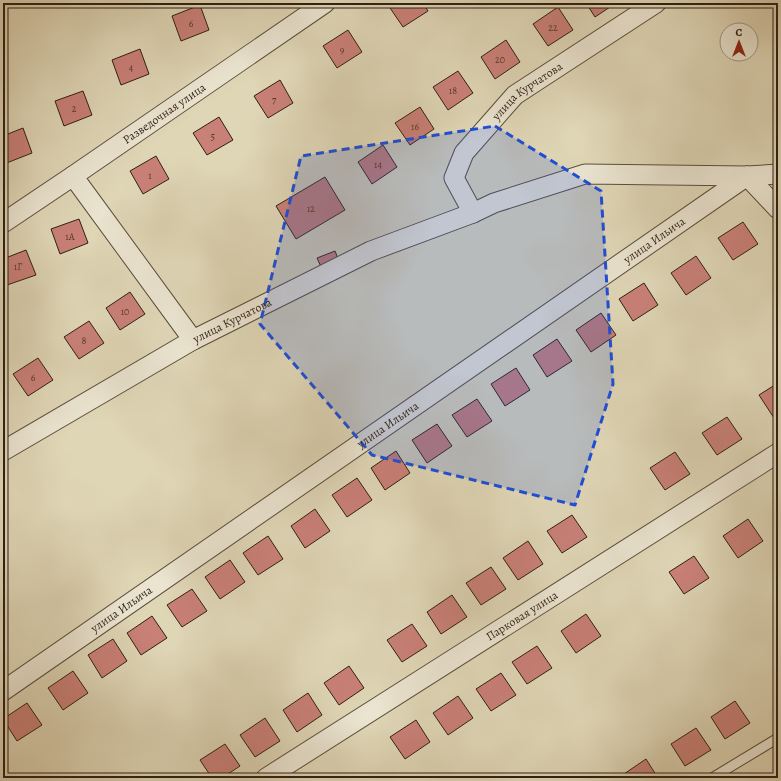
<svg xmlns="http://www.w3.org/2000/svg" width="781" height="781" font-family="Alegreya,serif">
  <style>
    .building { fill: #c98077; stroke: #2f1f14 }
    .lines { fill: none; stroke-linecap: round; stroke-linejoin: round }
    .service-casing { stroke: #5b4d3c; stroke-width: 11 }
    .minor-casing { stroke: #5b4d3c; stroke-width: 21 }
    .service { stroke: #eae4d0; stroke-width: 9 }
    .minor { stroke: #eae4d0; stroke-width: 19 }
    .marked { fill: #1d4ed8; fill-opacity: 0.2; stroke: #1d4ed8; stroke-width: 3; stroke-dasharray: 8 5; stroke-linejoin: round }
    .labels { text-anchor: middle; stroke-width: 3.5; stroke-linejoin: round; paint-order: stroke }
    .number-label { font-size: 10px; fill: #56372d }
    .street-label { font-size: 12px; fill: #2f1f14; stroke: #eae4d0 }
  </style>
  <rect width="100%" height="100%" fill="#dfd6b6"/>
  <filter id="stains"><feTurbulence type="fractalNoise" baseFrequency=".005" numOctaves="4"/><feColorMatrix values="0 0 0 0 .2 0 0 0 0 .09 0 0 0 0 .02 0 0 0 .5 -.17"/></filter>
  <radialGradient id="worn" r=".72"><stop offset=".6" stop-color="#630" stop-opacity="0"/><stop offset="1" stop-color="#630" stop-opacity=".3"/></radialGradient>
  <!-- building -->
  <path class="building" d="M392 3H423L428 11 403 27 388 5Z
    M586 3H616L595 17Z
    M200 5 209 30 181 41 172 16Z
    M558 7 573 30 548 46 533 24Z
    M348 30 362 52 337 68 323 46Z
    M506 40 520 62 495 79 481 57Z
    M140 49 149 74 121 85 112 60Z
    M458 71 473 93 448 110 433 87Z
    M280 80 293 103 268 118 254 96Z
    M83 91 92 115 64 126 55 101Z
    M420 107 434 129 410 145 395 123Z
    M219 117 233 140 207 155 193 133Z
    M23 128 32 153 4 164 3 136Z
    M383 145 397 167 372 184 358 162Z
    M156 156 169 179 143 194 130 171Z
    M325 177 345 210 296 239 276 206Z
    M79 219 88 243 60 254 51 229Z
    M743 222 758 244 733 260 718 238Z
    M26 250 36 275 7 285 3 274V259Z
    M335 251 339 261 322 269 317 258Z
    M696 256 711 278 686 295 671 273Z
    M644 283 658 305 633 321 619 299Z
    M130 292 145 314 120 330 106 308Z
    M601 313 616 335 591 352 576 330Z
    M89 321 104 343 79 359 64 337Z
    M557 339 572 361 547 377 533 355Z
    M38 358 53 380 28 396 13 374Z
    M516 368 530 390 505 406 491 384Z
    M778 383V415L774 418 759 395Z
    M477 399 492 421 467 437 452 415Z
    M727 417 742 439 717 455 702 433Z
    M437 424 452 446 427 463 412 440Z
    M396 451 410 473 385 490 371 468Z
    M675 452 690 474 665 490 650 468Z
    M357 478 372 500 347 517 332 495Z
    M315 509 330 531 305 548 291 526Z
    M572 515 587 537 562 553 547 531Z
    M748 519 763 541 738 558 723 536Z
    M268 536 283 559 258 575 243 553Z
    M528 541 543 564 518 580 503 558Z
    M694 556 709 578 684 594 669 572Z
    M230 560 245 582 220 599 205 577Z
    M491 567 506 589 481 605 466 583Z
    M192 589 207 611 182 627 167 605Z
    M452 595 467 617 441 634 427 612Z
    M586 614 601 636 576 653 561 631Z
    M152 616 167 638 141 655 127 633Z
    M412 624 427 646 402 662 387 640Z
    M113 639 127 661 102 678 88 655Z
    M537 646 552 668 527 684 512 662Z
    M349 666 364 688 339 705 324 683Z
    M73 671 88 693 63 710 48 688Z
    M501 673 516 695 491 711 476 689Z
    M308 693 322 715 297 732 283 710Z
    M458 696 473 718 448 735 433 713Z
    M735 701 750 723 725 739 711 717Z
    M27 703 42 725 17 741 3 719Z
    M265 718 280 741 255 757 240 735Z
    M416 720 430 742 405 759 390 737Z
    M696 728 711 750 685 766 671 744Z
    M225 744 240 766 222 778H212L200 760Z
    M646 759 658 778H622L621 776Z
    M183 774 185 778H176Z"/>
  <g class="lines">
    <!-- service casing -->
    <g class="service-casing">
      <path id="service" d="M712 778 778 738"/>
    </g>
    <!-- minor casing -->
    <g class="minor-casing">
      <g id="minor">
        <path d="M73 176 193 340"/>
        <path d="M747 176 778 209"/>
        <path id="s1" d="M473 213 454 178 464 153 515 95 656 3"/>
        <path id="s2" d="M3 223 73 176 325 3"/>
        <path id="s3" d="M3 451 193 340 371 251 473 213 494 203 585 174 747 176 778 174"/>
        <path id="s4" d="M3 691 747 176"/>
        <path id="s5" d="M266 778 778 453"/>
      </g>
    </g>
    <!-- service -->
    <use href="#service" class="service"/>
    <!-- minor -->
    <use href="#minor" class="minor"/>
  </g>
  <!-- marked area -->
  <path class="marked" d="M495 126 601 191 613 384 575 505 372 455 260 324 301 156Z"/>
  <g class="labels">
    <!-- number labels -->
    <g class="number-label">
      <text x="191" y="27">6</text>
      <text x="553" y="31">22</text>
      <text x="342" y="53">9</text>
      <text x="500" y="63">20</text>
      <text x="131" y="71">4</text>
      <text x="453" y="94">18</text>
      <text x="274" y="103">7</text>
      <text x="74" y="112">2</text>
      <text x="415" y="130">16</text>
      <text x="213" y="140">5</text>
      <text x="378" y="168">14</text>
      <text x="150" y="179">1</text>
      <text x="311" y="212">12</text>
      <text x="70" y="240">1А</text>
      <text x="18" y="270">1Г</text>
      <text x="125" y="315">10</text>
      <text x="84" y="344">8</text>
      <text x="33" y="381">6</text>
    </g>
    <!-- street labels -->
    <g class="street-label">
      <text dy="4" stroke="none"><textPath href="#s1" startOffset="156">улица Курчатова</textPath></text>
      <text dy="4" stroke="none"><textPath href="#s2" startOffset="195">Разведочная улица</textPath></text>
      <text dy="4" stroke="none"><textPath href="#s4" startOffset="792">улица Ильича</textPath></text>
      <text dy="4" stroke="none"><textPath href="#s3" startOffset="264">улица Курчатова</textPath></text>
      <text dy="4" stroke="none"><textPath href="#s4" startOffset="468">улица Ильича</textPath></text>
      <text dy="4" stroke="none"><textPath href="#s4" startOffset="144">улица Ильича</textPath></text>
      <text dy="4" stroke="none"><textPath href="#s5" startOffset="303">Парковая улица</textPath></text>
    </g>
  </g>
  <!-- margin -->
  <rect width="781" height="781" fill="none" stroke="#dfd6b6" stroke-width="16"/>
  <rect x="4" y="4" width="773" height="773" fill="none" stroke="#2f1f14" stroke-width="2"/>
  <rect x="8" y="8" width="765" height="765" fill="none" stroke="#2f1f14"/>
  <!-- north arrow -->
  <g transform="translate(739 42)"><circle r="19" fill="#eae4d0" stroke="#9f9585"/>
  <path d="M0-3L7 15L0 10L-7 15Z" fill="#8f2418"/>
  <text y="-6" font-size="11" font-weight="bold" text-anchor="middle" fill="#2f1f14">С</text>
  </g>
  <rect width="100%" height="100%" filter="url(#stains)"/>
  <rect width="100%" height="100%" fill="url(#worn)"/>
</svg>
